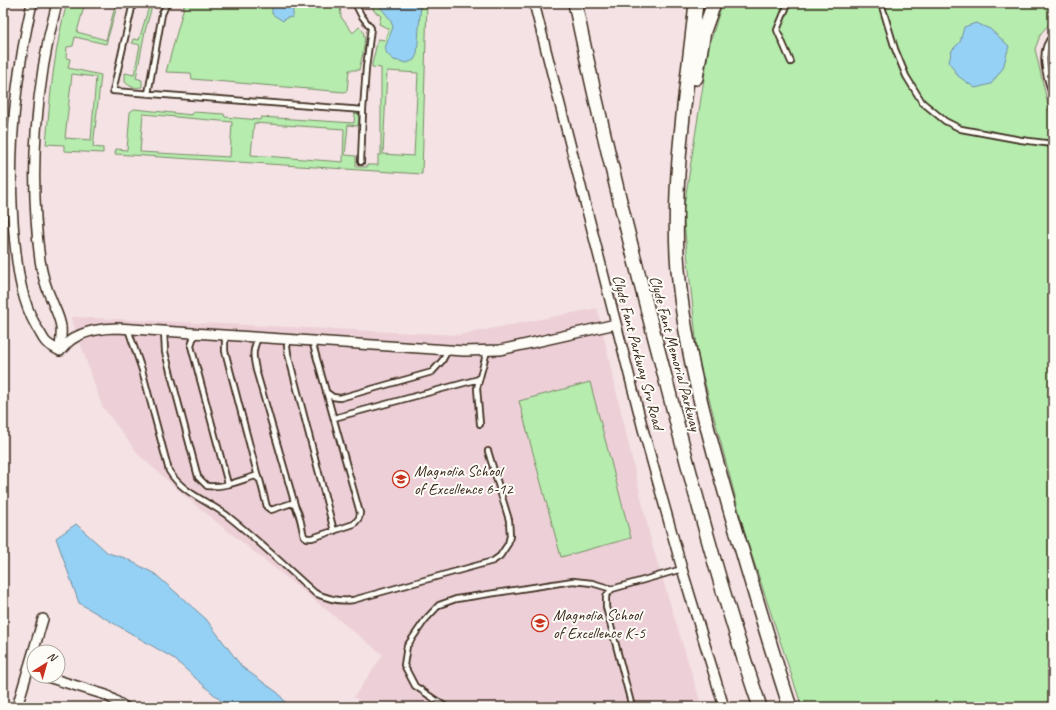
<svg xmlns="http://www.w3.org/2000/svg" width="1056" height="710" font-family="Caveat,sans-serif">
  <style>
    .built { fill: #edd0d7 }
    .green { fill: #b6ecae; stroke: #788b66; fill-rule: evenodd }
    .water { fill: #95d1f5; stroke: #718e9f }
    .lines { fill: none; stroke-linecap: round; stroke-linejoin: round }
    .service-casing { stroke: #3b2a1e; stroke-width: 8 }
    .minor-casing { stroke: #3b2a1e; stroke-width: 12 }
    .secondary-casing { stroke: #3b2a1e; stroke-width: 16 }
    .service { stroke: #fdfcf7; stroke-width: 4.5 }
    .minor { stroke: #fdfcf7; stroke-width: 9 }
    .secondary { stroke: #fdfcf7; stroke-width: 13 }
    .labels { text-anchor: middle; stroke-width: 4; stroke-linejoin: round; paint-order: stroke }
    .street-label { font-size: 16px; fill: #3b2a1e; stroke: #fdfcf7 }
    .poi-label { font-size: 16px; fill: #3b2a1e; stroke: #fdfcf7; text-anchor: start }
  </style>
  <rect width="100%" height="100%" fill="#f4e2e4"/>
  <filter id="ink" filterUnits="userSpaceOnUse"><feTurbulence type="fractalNoise" baseFrequency=".025" numOctaves="2"/><feDisplacementMap in="SourceGraphic" scale="8" xChannelSelector="R" yChannelSelector="G"/><feConvolveMatrix kernelMatrix="1 2 1 2 8 2 1 2 1" color-interpolation-filters="sRGB"/></filter>
  <g filter="url(#ink)">
    <!-- built -->
    <path class="built" d="M597 308 652 545 702 707H369L354 697 383 655 193 503 139 455 102 406 71 317 459 335Z"/>
    <!-- green -->
    <path class="green" d="M67 3H85L77 32 106 40 116 3H118L106 44 75 37 73 46 67 47 66 58 70 59 68 68 101 75 93 147 103 148V153L64 151V145L46 144C50 97 54 49 67 3ZM72 74 96 77 91 140 65 138Z
      M150 3H153L145 31 136 78 142 80V87C135 88 131 88 125 82V73L134 75 140 45 132 43 133 39 139 40Z
      M185 3H340L341 17 353 33 359 27C370 33 361 60 359 70H349L347 91 344 92 192 79 191 73 166 72Z
      M371 3H427L422 174 115 154 116 149 127 150 130 112 134 109 192 115 193 112 224 114 225 117 260 120 261 117 354 123 355 113 357 112 359 115 358 126 348 125 345 155 356 156V167H367V165H378V155H381V68L372 67V64L378 39 385 40 389 29 379 24 381 16 374 11ZM387 71 418 73 414 156 383 154ZM143 114 232 122 230 157 140 152ZM254 123 344 129 343 162 251 155Z
      M722 3H1053V20L1041 33 1035 49 1053 127V707H802L747 541 698 357 683 213 709 47Z
      M590 382 631 538 561 557 519 401Z"/>
    <!-- water -->
    <path class="water" d="M377 3H421L417 54 414 60 407 63 394 60 387 54 385 48 393 27 390 19Z
      M283 4 293 10V17L286 18 283 21 272 14V6H278Z
      M976 23 990 29 1009 46 1003 68 991 84 975 88 958 76 949 62 952 50 960 42 964 27Z
      M76 524 108 553 125 558 155 574 206 619 242 667 278 693 289 707H228L173 658 79 603 56 538Z"/>
    <g class="lines">
      <!-- service casing -->
      <g class="service-casing">
        <path id="service" d="M133 3 113 91 363 110 366 68 371 28 361 15 355 3
          M787 3V6L777 30 791 62
          M881 3 895 49 906 76 922 102 945 121 961 129 1021 140 1053 144
          M1053 36C1037 51 1047 79 1053 97
          M148 94 162 14 167 3
          M361 162 363 110
          M128 329 142 370 169 471C183 494 209 501 229 517 258 540 287 568 315 593 328 599 339 602 353 600L493 561 500 556 508 544 510 536 509 520 488 451
          M164 331 165 352 198 477 207 486C223 488 239 481 255 476L260 480 267 507 271 510 292 503C300 509 301 526 304 536L307 538H312L354 524 359 518 360 513 312 341
          M197 334 193 339 191 346 228 484
          M225 335V351L258 477
          M258 338C252 351 253 356 256 370L295 505
          M289 340 287 346 288 354 334 531
          M326 392 333 397 340 398 432 372 442 361 448 350
          M334 418 479 379
          M480 424 477 388 487 351
          M612 589 606 596V607L632 707
          M446 707 415 686 404 665 407 646 425 620 439 605 456 599 573 581 592 583 612 589 682 569"/>
      </g>
      <!-- minor casing -->
      <g class="minor-casing">
        <path id="minor" d="M32 3C14 83 6 162 15 244 18 274 22 302 37 328 40 332 42 337 45 341 48 345 55 348 60 351
          M57 3C35 85 29 175 40 260 42 274 46 288 52 301 55 309 60 318 61 327 62 334 60 343 60 351
          M534 3 643 429 682 569 724 707
          M60 351C64 347 67 343 71 340 83 331 103 328 117 328L464 351 500 350 616 324
          M44 676 106 695 125 707
          M17 707 43 619"/>
      </g>
      <!-- secondary casing -->
      <g class="secondary-casing">
        <path id="secondary" d="M575 3C600 126 631 248 663 369 692 483 722 596 760 707
          M696 3C687 87 673 171 677 255 682 343 707 429 731 513 750 578 769 643 790 707
          M696 78 704 31 714 3"/>
      </g>
      <!-- service -->
      <use href="#service" class="service"/>
      <!-- minor -->
      <use href="#minor" class="minor"/>
      <!-- secondary -->
      <use href="#secondary" class="secondary"/>
    </g>
  </g>
  <!-- icons -->
  <defs>
    <g id="school-ring" transform="scale(0.9)"><circle r="9.5" fill="#fdfcf7" stroke="#c8321e" stroke-width="1.5"/><path d="M0-5L7-2L0 1L-7-2ZM-4 1L0 2.5L4 1V4Q0 6-4 4Z" fill="#c8321e"/></g>
  </defs>
  <g fill-rule="evenodd">
    <use href="#school-ring" x="401" y="479"/>
    <use href="#school-ring" x="540" y="623"/>
  </g>
  <g class="labels">
    <!-- street labels -->
    <g class="street-label">
      <text transform="translate(639 352) rotate(75)" y="6">Clyde Fant Parkway Srv Road</text>
      <text transform="translate(676 353) rotate(75)" y="6">Clyde Fant Memorial Parkway</text>
    </g>
    <!-- poi labels -->
    <g class="poi-label">
      <text x="414" y="476">Magnolia School<tspan x="414" dy="18">of Excellence 6-12</tspan></text>
      <text x="553" y="620">Magnolia School<tspan x="553" dy="18">of Excellence K-5</tspan></text>
    </g>
  </g>
  <!-- margin -->
  <rect width="1056" height="710" fill="none" stroke="#fdfcf7" stroke-width="16"/>
  <rect x="8" y="8" width="1040" height="694" fill="none" stroke="#3b2a1e" stroke-width="1.5" filter="url(#ink)"/>
  <!-- north arrow -->
  <g transform="translate(46 664) rotate(37)"><circle r="19" fill="#fdfcf7" stroke="#afa8a0"/>
  <path d="M0-3L7 15L0 10L-7 15Z" fill="#c8321e"/>
  <text y="-6" font-size="11" font-weight="bold" text-anchor="middle" fill="#3b2a1e">N</text>
  </g>
</svg>
